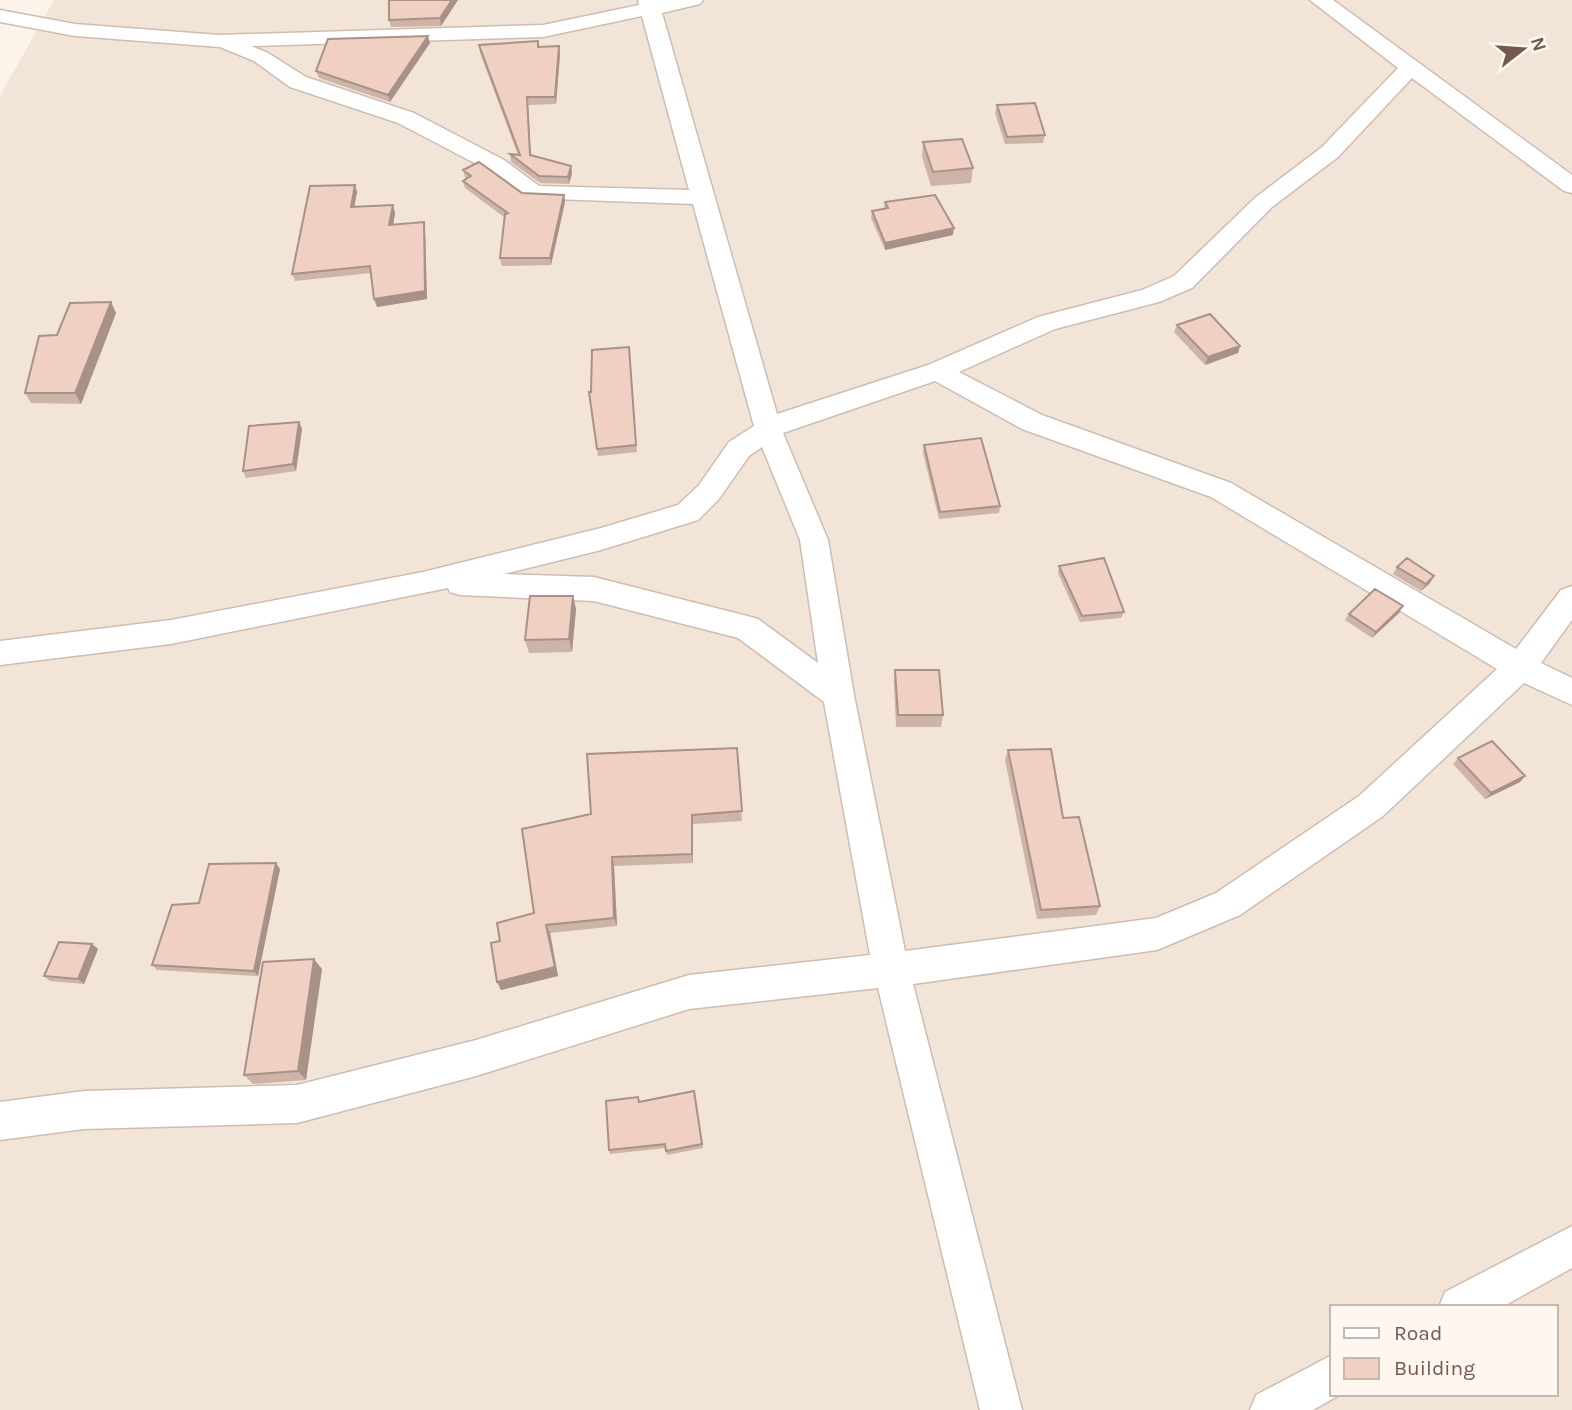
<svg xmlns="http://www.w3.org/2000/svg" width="1572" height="1410" font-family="Karla,sans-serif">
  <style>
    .residential { fill: #f3e4d8; fill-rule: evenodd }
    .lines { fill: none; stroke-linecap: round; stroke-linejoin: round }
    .street-casing { stroke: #cfbcb2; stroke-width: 3 }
    .street { fill: #fff; fill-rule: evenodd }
    .wall { fill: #ceb3a8 }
    .shaded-wall { fill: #a89288 }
    .building { fill: #f0d0c3; stroke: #a89288; stroke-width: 2 }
  </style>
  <rect width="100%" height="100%" fill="#fcf3ea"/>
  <!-- residential -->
  <path class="residential" d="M54 0H1572V1410H0V96ZM1332 1307H1556V1394H1332Z"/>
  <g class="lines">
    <!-- street casing -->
    <g class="street-casing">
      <path id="street" d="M638 0H703L700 4 662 13 777 414 928 365 1038 317 1142 290 1174 276 1256 197 1322 147 1398 68 1310 0H1333L1572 175V193L1564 191 1412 78 1338 157 1272 207 1192 288 1159 302 1055 329 959 372 1042 415 1231 483 1516 649 1561 590 1572 586V620L1541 663 1572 678V705L1524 683 1383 816 1240 915 1157 950 913 984 1022 1410H980L878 988 689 1009 476 1076 297 1123 84 1129 0 1140V1102L84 1091 297 1085 476 1040 689 975 870 955 824 702 738 638 594 601 460 595 450 592 448 588 171 644 0 665V641L171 620 423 572 601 528 678 505 699 485 729 442 754 426 693 204 525 198 488 170 398 123 290 87 254 61 220 47 75 36 0 22V10L75 24 219 35 543 25 639 5ZM642 16 689 190 539 186 504 160 414 113 306 77 268 53 251 46 543 37ZM935 381 1022 429 1211 497 1497 669 1359 796 1216 893 1156 918 905 951 854 695 828 540 783 433ZM762 447 800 540 818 663 758 619 747 616 594 577 504 574 601 550 698 520 719 499 749 456Z
        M1572 1226V1268L1502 1307H1439L1445 1292Z
        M1332 1355V1394H1341L1313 1410H1250L1256 1395Z"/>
    </g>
    <!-- street -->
    <use href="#street" class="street"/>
  </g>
  <!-- wall -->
  <path class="wall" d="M389 0H458L441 26 391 27 389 20Z
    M538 41 539 47 560 54 556 104 528 105 531 155 571 166 572 173 569 184 540 183 511 162 510 154 518 155 480 53 479 45Z
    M430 43 390 102 319 78 316 71Z
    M997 105 1045 135 1043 143 1005 144 995 113Z
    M923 142 973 168 971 183 931 186 922 157Z
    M463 170 522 193 564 195 565 202 551 265 502 266 500 258 504 217 465 188 463 181 466 179 465 177Z
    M355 185 357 192 354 207 395 213 393 225 425 229 427 299 377 307 371 273 295 281 292 274Z
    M885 202 953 235 885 250 871 218 872 211 884 209Z
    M111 302 116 313 81 404 31 403 25 393 57 335Z
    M1177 325 1240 346 1238 353 1205 365 1174 332Z
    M630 355 637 452 598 456 589 392H591Z
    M299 422 302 429 296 471 246 478 243 471Z
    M924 445 1000 506 999 513 939 519 923 453Z
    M1059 566 1124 612 1121 618 1080 622 1058 573Z
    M1397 567 1430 583 1421 591 1393 574Z
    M576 609 572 652 529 653 525 640Z
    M1399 613 1372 638 1345 620 1349 614Z
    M895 670 943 715 941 727H896L894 683Z
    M737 748 742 821 693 824V863L614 866 617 926 550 933 558 976 501 990 500 941 534 913 591 814Z
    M1008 750 1063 818 1100 906 1096 915 1037 919 1005 760Z
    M1458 758 1525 776 1520 782 1485 799 1453 764Z
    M280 869 258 976 157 970 152 965 199 903Z
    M92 944 98 949 84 984 50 981 44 976Z
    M322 969 306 1080 253 1084 244 1075Z
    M694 1091 703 1148 667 1155 665 1148 610 1154 609 1150 640 1102Z"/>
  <!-- shaded-wall -->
  <path class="shaded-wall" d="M452 0H458L441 26 440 18Z
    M428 36 430 43 390 102 388 95Z
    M559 46 560 54 556 104 555 97Z
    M527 97 528 105 531 162 530 155Z
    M571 166 572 173 569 184 568 177Z
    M355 185 357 192 353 214 351 207Z
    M564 195 565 202 551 265 550 258Z
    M393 205 395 213 392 233 389 225Z
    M424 222 425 229 427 299 377 307 374 299Z
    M954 228 953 235 885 250V243Z
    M111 302 116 313 81 404 75 393Z
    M1240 346 1238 353 1205 365 1208 357Z
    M299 422 302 429 296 471 293 464Z
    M1434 576 1430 583 1421 591 1426 584Z
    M573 596 576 609 572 652 569 639Z
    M1403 606 1399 613 1372 638 1376 632Z
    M1525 776 1520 782 1485 799 1491 793Z
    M692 815 693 824V863L692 854Z
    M612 857 614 866 617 926 614 918Z
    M276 863 280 869 258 976 254 971Z
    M546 925 550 933 558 976 501 990 497 982Z
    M92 944 98 949 84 984 78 979Z
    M314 959 322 969 306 1080 298 1071Z"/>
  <!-- building -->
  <path class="building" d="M389 0H452L440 18 389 20Z
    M428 36 388 95 316 71 328 39Z
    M538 41V47L559 46 555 97H527L530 155 571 166 568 177 539 176 510 154 520 155 479 45Z
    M1035 103 1045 135 1007 137 997 105Z
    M962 139 973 168 933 172 923 142Z
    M479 162 522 193 564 195 550 258H500L505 214 508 213 463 181 471 176 463 170Z
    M355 185 351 207 393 205 389 225 424 222 425 291 374 299 370 266 292 274 310 186Z
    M935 195 954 228 885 243 872 211 888 208 885 202Z
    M111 302 75 393H25L39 336 57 335 70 303Z
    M1210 314 1240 346 1208 357 1177 325Z
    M629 347 636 445 597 449 589 392H591L592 350Z
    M299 422 293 464 243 471 249 426Z
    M981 438 1000 506 940 512 924 445Z
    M1104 558 1124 612 1082 616 1059 566Z
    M1407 558 1434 576 1426 584 1397 567Z
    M1375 589 1403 606 1376 632 1349 614Z
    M530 596H573L569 639 525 640Z
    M895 670H939L943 715H898Z
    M1492 741 1525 776 1491 793 1458 758Z
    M737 748 742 811 692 815V854L612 857 614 918 546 925 555 967 497 982 491 943 500 941 497 923 534 913 522 829 591 814 587 754Z
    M1051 749 1063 818 1079 817 1100 906 1041 910 1008 750Z
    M276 863 254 971 152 965 172 905 199 903 209 864Z
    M59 942 92 944 78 979 44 976Z
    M314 959 298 1071 244 1075 263 962Z
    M694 1091 702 1144 666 1151 665 1144 609 1150 606 1101 638 1097 639 1102Z"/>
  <!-- legend -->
  <rect x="1330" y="1305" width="228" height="91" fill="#fef7f0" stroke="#c7b7af" stroke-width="2"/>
  <rect x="1344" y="1328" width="35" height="10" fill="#ffffff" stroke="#c7b7af" stroke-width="2"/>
  <text x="1394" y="1340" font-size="21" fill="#75584e">Road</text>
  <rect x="1344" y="1358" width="35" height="21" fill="#f0d0c3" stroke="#c7b7af" stroke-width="2"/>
  <text x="1394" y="1375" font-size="21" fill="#75584e">Building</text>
  <!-- north arrow -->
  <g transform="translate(1523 49) rotate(73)" stroke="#fef7f0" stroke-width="5" paint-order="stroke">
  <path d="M0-5L12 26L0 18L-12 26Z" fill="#75584e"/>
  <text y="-10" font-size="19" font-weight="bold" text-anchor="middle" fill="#75584e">N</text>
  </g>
</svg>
